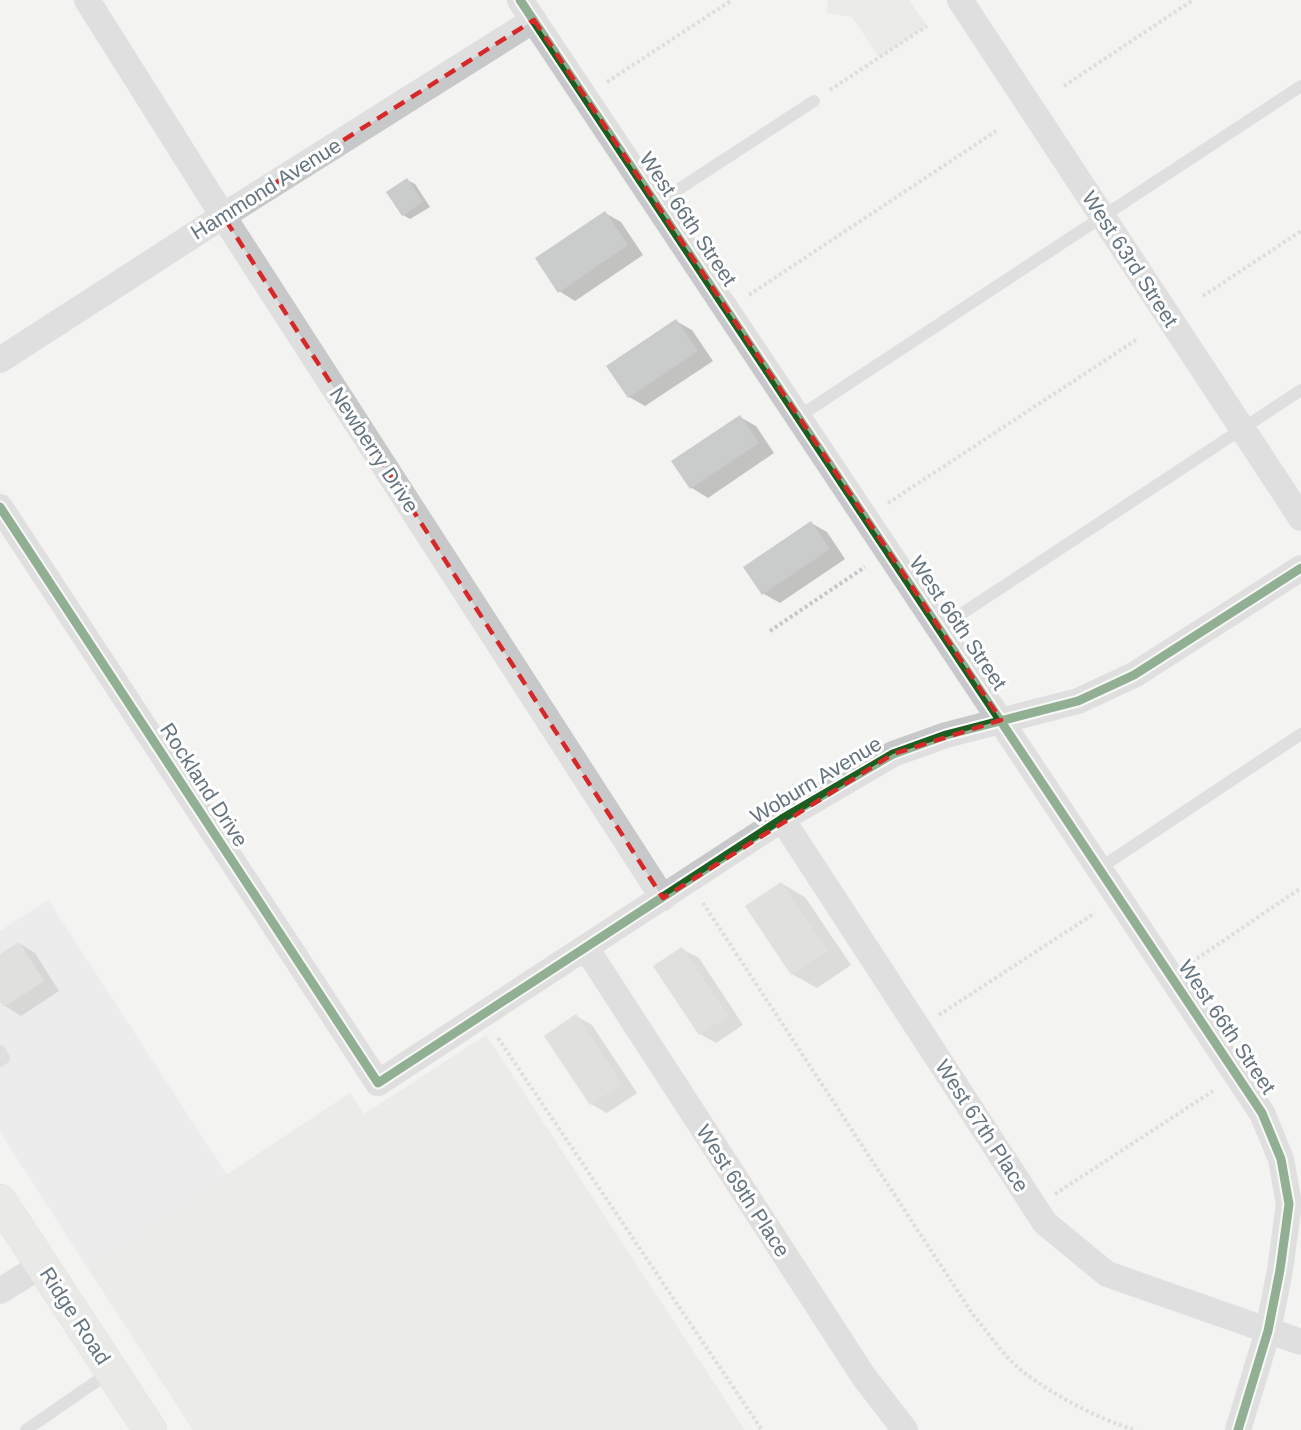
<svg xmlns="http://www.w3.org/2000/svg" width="1301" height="1430" font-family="Arial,sans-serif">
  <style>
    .built { fill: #e3e4e4 }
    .green { fill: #e2e5e0 }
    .shadow { fill: #0003 }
    .building { fill: #cacbcb }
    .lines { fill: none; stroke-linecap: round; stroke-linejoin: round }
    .secondary-casing { stroke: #d0d0d0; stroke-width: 34 }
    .path { stroke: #c5c6c6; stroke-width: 4; stroke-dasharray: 3 3; stroke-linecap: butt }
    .service { stroke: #c7c8c9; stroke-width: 12 }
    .minor { stroke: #c7c8c9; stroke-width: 26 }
    .secondary { stroke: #dddedd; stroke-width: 33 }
    .cycleway-casing { stroke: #fff; stroke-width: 13 }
    .cycleway { stroke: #1b5e20; stroke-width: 9 }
    .marked { fill: none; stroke: #d62828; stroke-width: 4.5; stroke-dasharray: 12 8; stroke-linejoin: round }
    .labels { text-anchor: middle; stroke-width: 6; stroke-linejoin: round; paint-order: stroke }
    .street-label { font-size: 21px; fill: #65747f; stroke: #fff }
  </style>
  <rect width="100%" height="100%" fill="#f3f3f1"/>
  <!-- built -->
  <path class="built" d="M48 900 227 1175 87 1267 0 1132V931Z"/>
  <!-- green -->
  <path class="green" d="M828 0H909L927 26 879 57 852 17 827 13Z
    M486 1035 745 1430H193L87 1267 350 1093 364 1114Z"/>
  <!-- shadow -->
  <path class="shadow" d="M407 180 415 184 430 207 410 219 403 215Z
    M605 213 621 222 643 255 575 301 559 291Z
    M676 321 692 330 713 361 645 406 629 397Z
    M740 417 756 426 774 453 708 498 692 488 673 462Z
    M811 523 827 532 845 559 780 603 764 594 745 567Z
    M781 883 805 897 851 965 817 988 792 974Z
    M19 943 35 953 59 991 21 1016 5 1006 0 998V956Z
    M682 949 699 958 743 1025 716 1043 700 1034Z
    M576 1016 592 1025 637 1093 607 1113 591 1104Z"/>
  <!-- building -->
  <path class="building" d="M407 178 423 202 402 216 386 192Z
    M605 211 628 245 558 293 535 258Z
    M676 319 698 351 628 398 606 366Z
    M740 415 759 443 690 489 671 461Z
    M811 521 830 549 762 595 743 567Z
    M781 882 828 951 791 975 745 906Z
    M19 942 44 981 4 1007 0 1001V954Z
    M682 947 728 1016 699 1035 653 966Z
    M576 1014 622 1084 590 1105 544 1036Z"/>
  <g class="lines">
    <!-- secondary casing -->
    <g class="secondary-casing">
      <path id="secondary" d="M0 1201 150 1430"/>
    </g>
    <!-- path -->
    <path class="path" d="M607 82 732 0
      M1064 86 1193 0
      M830 90 927 26
      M749 295 996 131
      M1203 296 1301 231
      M888 503 1136 340
      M770 631 865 567
      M703 903 974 1316C986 1330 997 1346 1010 1360 1035 1386 1100 1421 1136 1430
      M1192 962 1301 888
      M939 1015 1095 913
      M498 1038 762 1430
      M1055 1194 1213 1091"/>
    <!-- service -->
    <path class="service" d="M656 204 814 101
      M798 417 1301 86
      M940 628 1301 390
      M1100 868 1301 734
      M0 1051 4 1058 0 1061
      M26 1430 110 1372"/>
    <!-- minor -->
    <path class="minor" d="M87 0 223 216 663 898
      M520 0 1262 1113 1281 1159 1289 1204 1280 1270 1268 1331 1238 1430
      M960 0 1301 518
      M0 360 223 216 534 20
      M0 507 378 1083 782 819 893 754 946 735 1078 701 1134 675 1301 568
      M782 819 1045 1223 1107 1274 1301 1342
      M586 948 864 1377 905 1430
      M0 1291 42 1265"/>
    <!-- secondary -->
    <use href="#secondary" class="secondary"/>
    <!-- cycleway casing -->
    <g class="cycleway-casing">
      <path id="cycleway" d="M520 0 1262 1113 1281 1159 1289 1204 1280 1270 1268 1331 1238 1430
        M0 507 378 1083 782 819 893 754 946 735 1078 701 1134 675 1301 568"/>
    </g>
    <!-- cycleway -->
    <use href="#cycleway" class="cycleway"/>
  </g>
  <!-- marked area -->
  <path d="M0 0H1301V1430H0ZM534 20 1001 720 893 754 663 898 223 216Z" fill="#f3f3f1" fill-opacity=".55" fill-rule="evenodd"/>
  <path class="marked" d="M534 20 1001 720 893 754 663 898 223 216Z"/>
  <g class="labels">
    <!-- street labels -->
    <g class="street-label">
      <text transform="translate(266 189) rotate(-32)" y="7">Hammond Avenue</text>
      <text transform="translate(688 219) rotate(56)" y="7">West 66th Street</text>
      <text transform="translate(1130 259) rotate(57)" y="7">West 63rd Street</text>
      <text transform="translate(374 450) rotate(57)" y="7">Newberry Drive</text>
      <text transform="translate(958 623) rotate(56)" y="7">West 66th Street</text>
      <text transform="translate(816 780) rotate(-31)" y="7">Woburn Avenue</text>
      <text transform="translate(204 785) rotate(57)" y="7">Rockland Drive</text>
      <text transform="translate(1227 1027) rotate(56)" y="7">West 66th Street</text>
      <text transform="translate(982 1126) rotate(57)" y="7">West 67th Place</text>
      <text transform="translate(743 1191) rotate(57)" y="7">West 69th Place</text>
      <text transform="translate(75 1316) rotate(57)" y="7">Ridge Road</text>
    </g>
  </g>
</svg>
